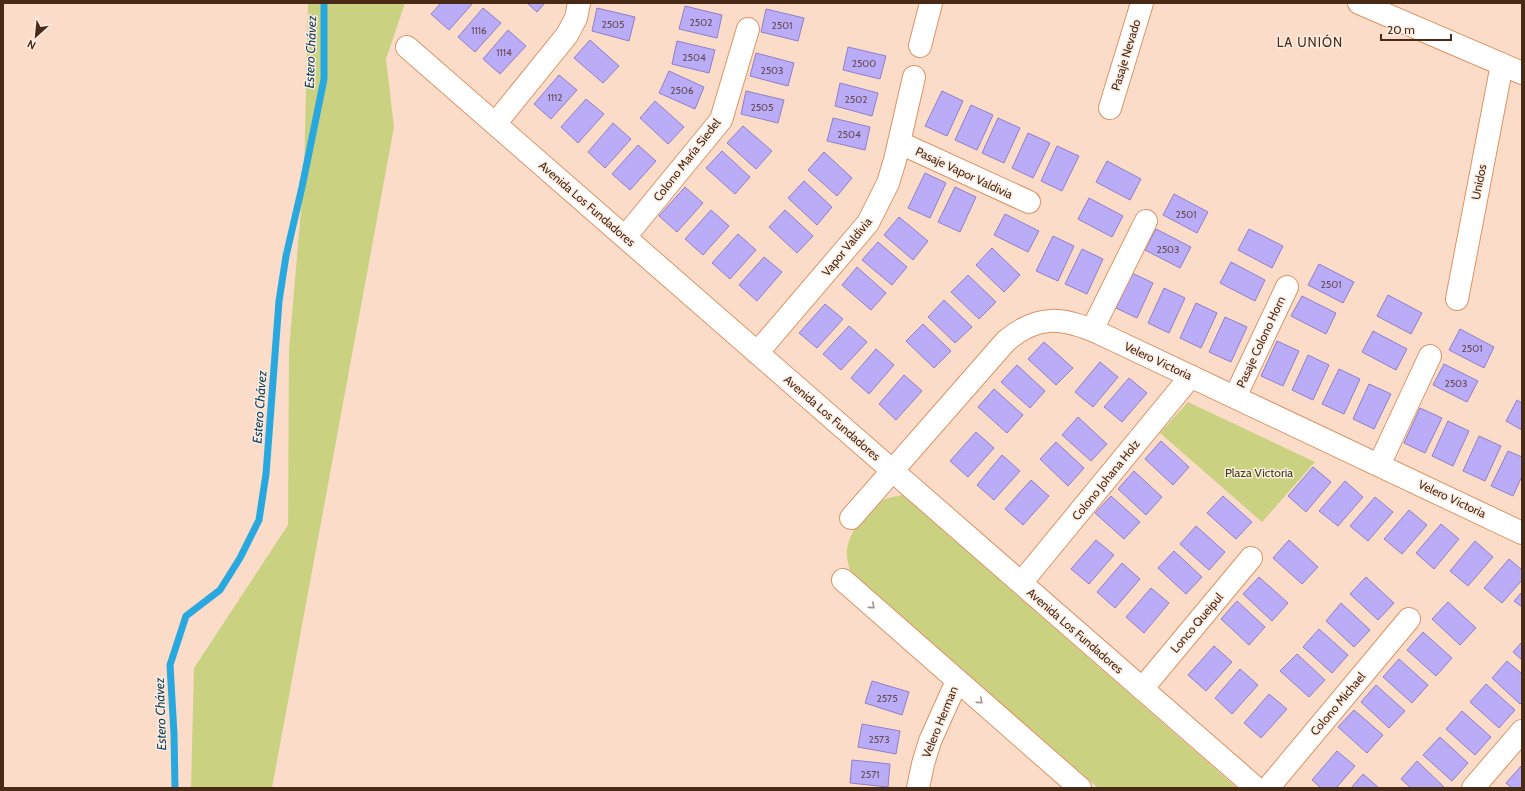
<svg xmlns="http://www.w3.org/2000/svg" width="1525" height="791" font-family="Cabin,sans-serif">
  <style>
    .green { fill: #cad282 }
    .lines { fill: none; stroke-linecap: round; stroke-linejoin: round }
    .stream { stroke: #29a7df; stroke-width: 7 }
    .building { fill: #bbacf8; stroke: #8f7fc8 }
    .street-casing { stroke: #dc9364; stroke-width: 24 }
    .street { stroke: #fff; stroke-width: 22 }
    .oneway { stroke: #a4948b }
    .labels { text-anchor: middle; stroke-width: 3; stroke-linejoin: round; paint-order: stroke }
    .number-label { font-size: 10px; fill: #654a4f }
    .street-label { font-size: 12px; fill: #482a17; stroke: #fdede3 }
    .park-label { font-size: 12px; fill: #3d4013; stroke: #fdede3 }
    .neighbourhood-label { font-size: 13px; letter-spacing: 1px; fill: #482a17; stroke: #fdede3 }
    .water-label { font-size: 13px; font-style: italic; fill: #11435a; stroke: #fdede3 }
  </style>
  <rect width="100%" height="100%" fill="#fbdcc9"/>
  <!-- green -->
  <path class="green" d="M308 3H405L386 59 394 127 272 788H191L194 668 288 525 289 349 304 175Z
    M1188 402 1315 462 1262 522 1160 433Z
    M903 495 1237 788H1098L850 571C849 566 847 561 847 556 845 535 867 508 885 499 890 497 897 496 903 495Z"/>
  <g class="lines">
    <!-- stream -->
    <path class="stream" d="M175 788 174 734 170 665 186 616 220 590 240 558 259 520 266 474 279 301 286 256 302 187 324 79V3"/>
  </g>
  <!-- building -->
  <path class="building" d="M441 3H473L449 30 431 14Z
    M527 3H545L537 12Z
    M685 6 722 15 717 38 679 29Z
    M483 8 501 23 475 52 458 37Z
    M597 8 635 17 629 41 592 31Z
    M766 9 804 18 798 41 761 32Z
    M508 30 526 46 500 74 483 59Z
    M590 40 619 66 603 83 574 58Z
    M677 41 715 50 709 73 672 64Z
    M848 47 886 56 880 79 843 70Z
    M756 53 794 63 788 86 750 76Z
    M669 71 704 87 695 109 659 93Z
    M559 75 577 90 551 119 534 104Z
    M840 83 878 93 872 116 835 106Z
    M746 91 784 100 778 123 741 114Z
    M942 91 963 101 947 136 925 126Z
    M586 99 604 114 578 143 561 127Z
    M655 101 684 127 668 144 640 118Z
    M971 105 993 115 977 150 955 140Z
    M833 118 870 127 865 150 827 141Z
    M998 118 1020 128 1004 163 982 153Z
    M613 123 631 139 605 168 588 152Z
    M743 126 772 151 756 169 727 143Z
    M1028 133 1050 143 1033 178 1012 168Z
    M638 145 656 161 630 190 612 174Z
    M1057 146 1079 156 1062 191 1041 181Z
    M722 151 750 177 735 194 706 168Z
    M824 152 852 178 837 196 808 170Z
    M1107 161 1141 179 1130 200 1096 182Z
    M925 173 946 183 930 218 908 208Z
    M804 181 832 207 817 225 788 198Z
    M685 187 703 203 677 232 659 216Z
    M955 187 976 197 960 232 938 222Z
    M1174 194 1208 212 1197 233 1163 215Z
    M1089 198 1123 216 1112 237 1078 219Z
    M711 210 729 226 703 255 685 239Z
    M785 210 813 236 797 253 769 227Z
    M1005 214 1039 231 1028 252 994 235Z
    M899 217 928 241 913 260 884 235Z
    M1156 229 1191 247 1180 268 1145 250Z
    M1249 229 1283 246 1272 268 1238 250Z
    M738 234 756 250 730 279 712 263Z
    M1053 236 1074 246 1058 281 1036 271Z
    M878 242 907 267 892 285 862 260Z
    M992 248 1020 275 1004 292 976 265Z
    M1082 249 1103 259 1087 294 1065 284Z
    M764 257 782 272 757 301 739 285Z
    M1231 262 1265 280 1255 301 1220 283Z
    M1319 264 1354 282 1343 303 1308 285Z
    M857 267 886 293 871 310 842 285Z
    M1132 273 1153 283 1137 318 1116 308Z
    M968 275 996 302 979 319 951 292Z
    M1164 288 1185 298 1169 333 1148 323Z
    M1388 295 1422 313 1411 334 1377 316Z
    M1302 296 1336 313 1326 334 1291 316Z
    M944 300 972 327 955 343 928 317Z
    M1196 303 1217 313 1201 348 1180 338Z
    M825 304 843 319 817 348 799 333Z
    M1225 317 1247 327 1231 362 1209 352Z
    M923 324 951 351 934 368 906 341Z
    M849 326 867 342 841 370 823 354Z
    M1460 329 1494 347 1484 368 1449 350Z
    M1373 331 1407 349 1396 370 1362 352Z
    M1277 341 1299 351 1283 386 1261 376Z
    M1044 342 1073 368 1056 385 1028 359Z
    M876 349 894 365 869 394 851 378Z
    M1308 355 1329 365 1313 400 1292 390Z
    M1100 362 1118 377 1093 407 1075 392Z
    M1444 364 1478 381 1467 402 1433 385Z
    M1017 365 1045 391 1030 408 1001 382Z
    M1339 369 1360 379 1344 414 1322 404Z
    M904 375 922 391 896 420 879 404Z
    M1129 378 1147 393 1122 422 1104 407Z
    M1369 384 1391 394 1374 429 1353 419Z
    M994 389 1023 415 1007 433 978 407Z
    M1517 400 1522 403V430L1506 421Z
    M1420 408 1442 418 1425 453 1404 443Z
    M1078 417 1107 444 1091 461 1062 435Z
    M1448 421 1469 431 1453 466 1432 456Z
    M976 432 994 448 968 477 950 461Z
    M1479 436 1501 446 1485 481 1463 471Z
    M1161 441 1189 467 1173 485 1145 459Z
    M1056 442 1084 468 1068 486 1040 459Z
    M1508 451 1522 457V476L1513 496 1491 486Z
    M1002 455 1020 471 994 500 977 485Z
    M1313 467 1331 482 1306 512 1288 496Z
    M1134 471 1162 497 1146 515 1118 489Z
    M1031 480 1049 496 1023 525 1005 509Z
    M1345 481 1363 497 1338 526 1319 511Z
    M1111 496 1140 522 1124 539 1095 513Z
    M1223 496 1252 522 1236 539 1207 513Z
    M1375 497 1393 512 1368 541 1350 526Z
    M1409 510 1427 525 1402 554 1384 539Z
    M1441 524 1459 539 1434 569 1416 553Z
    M1196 526 1225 552 1209 570 1180 544Z
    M1096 540 1114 555 1089 584 1071 569Z
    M1289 540 1318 567 1302 584 1273 558Z
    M1475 541 1493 557 1468 586 1450 571Z
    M1174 551 1202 577 1186 594 1158 568Z
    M1509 559 1522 570V580L1502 603 1484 588Z
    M1122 563 1140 579 1115 608 1097 592Z
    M1259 577 1288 603 1272 621 1243 594Z
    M1366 577 1394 603 1378 620 1350 594Z
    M1151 588 1169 603 1144 633 1126 617Z
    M1522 592V607L1514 601Z
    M1237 601 1265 627 1249 645 1221 619Z
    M1448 602 1476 628 1460 645 1432 619Z
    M1341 603 1370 630 1354 647 1326 621Z
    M1319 629 1348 655 1332 673 1303 647Z
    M1423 632 1452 658 1436 676 1407 650Z
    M1522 642V660L1513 652Z
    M1214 646 1232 662 1206 691 1188 675Z
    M1297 654 1325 680 1309 697 1280 671Z
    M1399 659 1428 685 1412 703 1383 677Z
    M1507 661 1522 674V702L1520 704 1492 678Z
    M1240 669 1258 685 1232 714 1215 698Z
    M872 681 909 692 902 715 865 703Z
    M1486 684 1515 710 1499 728 1470 702Z
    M1376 685 1405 711 1389 728 1361 702Z
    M1269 694 1287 709 1261 738 1244 723Z
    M1354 710 1383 735 1367 753 1338 727Z
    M1462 711 1491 737 1475 755 1446 729Z
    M862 724 900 731 896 754 858 747Z
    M1440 737 1468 763 1452 781 1423 755Z
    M1337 751 1355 766 1336 788H1321L1312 780Z
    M852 760 890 764 888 787 850 783Z
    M1417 761 1445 788H1411L1401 779Z
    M1522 765V788H1512L1506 783Z
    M1363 774 1379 788H1351Z"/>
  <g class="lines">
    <!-- street casing -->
    <g class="street-casing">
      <path id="street" d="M1359 3 1522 73
        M920 46 931 3
        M407 47 1256 788
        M1110 108 1142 3
        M495 124 567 35 576 18 579 3
        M900 143 1029 202
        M625 237 721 120 748 29
        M1457 299 1502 64
        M1092 330 1146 221
        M757 353 868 223 888 183 895 160 914 77
        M1235 397 1287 287
        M1379 465 1430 356
        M851 518 1006 341C1038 314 1062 317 1099 333L1522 533
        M843 580 1080 788
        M1021 583 1191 376
        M1142 689 1251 558
        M918 788 923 764 930 741 957 681
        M1268 788 1409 619
        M1473 788 1522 731"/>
    </g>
    <!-- street -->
    <use href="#street" class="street"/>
  </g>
  <!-- one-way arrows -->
  <defs><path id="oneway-chevron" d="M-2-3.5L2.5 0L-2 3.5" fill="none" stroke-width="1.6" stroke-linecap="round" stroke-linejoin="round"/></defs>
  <g class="oneway">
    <use href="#oneway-chevron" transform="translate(872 606) rotate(41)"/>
    <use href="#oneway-chevron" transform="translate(980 701) rotate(41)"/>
  </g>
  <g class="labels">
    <!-- number labels -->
    <g class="number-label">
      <text x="701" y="26">2502</text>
      <text x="613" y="28">2505</text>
      <text x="782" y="29">2501</text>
      <text x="479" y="34">1116</text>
      <text x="504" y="56">1114</text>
      <text x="694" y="61">2504</text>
      <text x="864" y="67">2500</text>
      <text x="772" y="74">2503</text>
      <text x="682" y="94">2506</text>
      <text x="555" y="101">1112</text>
      <text x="856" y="103">2502</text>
      <text x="762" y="111">2505</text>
      <text x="849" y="138">2504</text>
      <text x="1186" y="218">2501</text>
      <text x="1168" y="253">2503</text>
      <text x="1331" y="288">2501</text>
      <text x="1472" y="352">2501</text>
      <text x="1456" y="387">2503</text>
      <text x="887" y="702">2575</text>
      <text x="879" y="743">2573</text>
      <text x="870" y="778">2571</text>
    </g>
    <!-- street labels -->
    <g class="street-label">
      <text transform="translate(1126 55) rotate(-73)" y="4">Pasaje Nevado</text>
      <text transform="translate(687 160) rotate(-52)" y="4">Colono María Siedel</text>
      <text transform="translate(964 173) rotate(25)" y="4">Pasaje Vapor Valdivia</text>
      <text transform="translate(1479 182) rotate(-79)" y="4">Unidos</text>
      <text transform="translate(587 204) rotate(41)" y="4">Avenida Los Fundadores</text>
      <text transform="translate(847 247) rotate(-51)" y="4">Vapor Valdivia</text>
      <text transform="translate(1261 342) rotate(-65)" y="4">Pasaje Colono Horn</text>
      <text transform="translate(1158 361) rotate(25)" y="4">Velero Victoria</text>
      <text transform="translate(832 418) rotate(41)" y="4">Avenida Los Fundadores</text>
      <text transform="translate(1106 480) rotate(-51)" y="4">Colono Johana Holz</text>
      <text transform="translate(1452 499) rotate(25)" y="4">Velero Victoria</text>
      <text transform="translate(1197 623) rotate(-50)" y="4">Lonco Queipul</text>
      <text transform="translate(1075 631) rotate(41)" y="4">Avenida Los Fundadores</text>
      <text transform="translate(1338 704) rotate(-50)" y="4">Colono Michael</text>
      <text transform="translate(940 722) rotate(-68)" y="4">Velero Herman</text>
    </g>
    <!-- park labels -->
    <g class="park-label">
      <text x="1259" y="477">Plaza Victoria</text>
    </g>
    <!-- neighbourhood labels -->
    <g class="neighbourhood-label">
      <text x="1310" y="47">LA UNIÓN</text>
    </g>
    <!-- water labels -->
    <g class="water-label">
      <text transform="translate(310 52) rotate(-88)" y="5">Estero Chávez</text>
      <text transform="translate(259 407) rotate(-86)" y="5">Estero Chávez</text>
      <text transform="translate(160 714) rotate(-92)" y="5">Estero Chávez</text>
    </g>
  </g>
  <!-- border -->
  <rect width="1525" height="791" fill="none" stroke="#482a17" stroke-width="8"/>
  <!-- north arrow -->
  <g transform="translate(36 36) rotate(207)" stroke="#fdede3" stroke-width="3" paint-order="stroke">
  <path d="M0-3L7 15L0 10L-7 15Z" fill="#482a17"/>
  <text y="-6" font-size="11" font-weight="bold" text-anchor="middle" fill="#482a17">N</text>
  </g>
  <!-- scale -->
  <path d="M1381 34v6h70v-6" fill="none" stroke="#482a17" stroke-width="2"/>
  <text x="1387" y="34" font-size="12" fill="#482a17" stroke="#fdede3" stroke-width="3" paint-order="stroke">20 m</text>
</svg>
